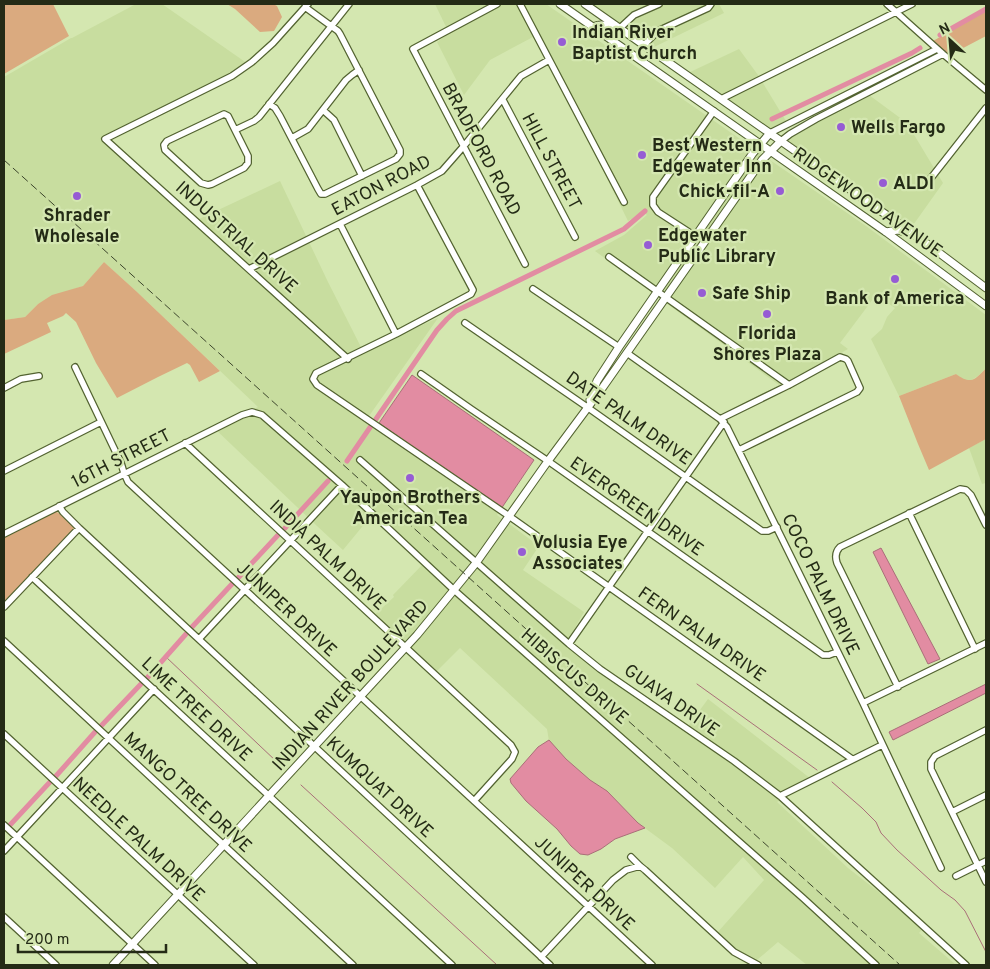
<svg xmlns="http://www.w3.org/2000/svg" width="990" height="969" font-family="Overpass,sans-serif">
  <style>
    .built { fill: #c8dd9f }
    .green { fill: #daaa7f }
    .water { fill: #e28ca2; stroke: #a96f78 }
    .lines { fill: none; stroke-linecap: round; stroke-linejoin: round }
    .stream { stroke: #a96f78; stroke-width: 1 }
    .canal { stroke: #e28ca2; stroke-width: 5 }
    .minor-casing { stroke: #536331; stroke-width: 8 }
    .major-casing { stroke: #536331; stroke-width: 9 }
    .minor { stroke: #fff; stroke-width: 5.5 }
    .major { stroke: #fff; stroke-width: 7 }
    .rail { stroke: #3d462c; stroke-width: 1; stroke-dasharray: 8 4; stroke-linecap: butt }
    .poi-dot { fill: #965cd4; stroke: #d4e7b0; stroke-width: 2 }
    .labels { text-anchor: middle; stroke-width: 4.5; stroke-linejoin: round; paint-order: stroke }
    .poi-label { font-size: 18px; font-weight: bold; fill: #242b16; stroke: #d4e7b0; text-anchor: start }
    .street-label { font-size: 18px; fill: #242b16; stroke: #d4e7b0 }
  </style>
  <rect width="100%" height="100%" fill="#d4e7b0"/>
  <!-- built -->
  <path class="built" d="M136 4H162L251 66 187 97 108 140 199 219 280 181 328 282 363 351 438 318 369 416 501 509 497 515 503 520 474 561 415 633 402 648 370 619 394 597 393 595 425 562 371 516 343 550 317 526 213 427 258 407 136 291 104 262 83 286 68 291 38 304 25 317 4 320V77L71 38H72Z
    M435 4H546L753 148 653 293 595 251 624 235 647 215 643 212 628 221 571 106 533 37 490 60 464 95 437 42 449 33Z
    M590 4H719L724 13 652 48Z
    M739 49 758 75 786 121 770 129 688 73Z
    M869 95 907 123 943 183 911 228 787 140 818 121Z
    M758 152 763 155 661 299 657 296Z
    M767 158 866 226 986 315V368L978 376 970 381 964 380 956 374 899 396 871 339 882 329 887 317 895 308 876 295 840 343 848 349 804 374 779 385 666 303Z
    M986 439V483L982 484 969 448Z
    M508 523 539 546 523 570 584 612 565 645 686 729 708 699 815 782 777 802 848 868 894 904 899 899 926 925 919 933 956 965H807L778 942 751 965 717 933 764 880 743 857 715 888 672 848 638 823 607 791 590 780 566 759 549 741 547 729 460 648 432 676 406 652Z"/>
  <!-- green -->
  <path class="green" d="M4 4H53L69 36 4 74Z
    M227 4H273L277 6 282 17 274 31 260 32 235 9Z
    M986 11V36L948 56 933 41Z
    M104 262 136 291 220 371 199 382 190 365 187 363 158 377 117 398 96 363 76 322 66 313 63 316 47 323 51 332 4 354V320L25 317 38 304 52 295 83 286Z
    M986 368V439L929 470 918 444 899 396 956 374C971 385 975 380 986 368Z
    M54 511C63 514 68 521 74 528L73 531 4 604V536Z"/>
  <!-- water -->
  <path class="water" d="M412 375 534 460 501 509 379 423Z
    M881 548 940 659 928 664 873 552Z
    M986 684V693L893 740 889 732Z
    M549 740 566 759 590 780 607 791 638 823 645 828 615 839 601 849 588 855 580 854 571 846 557 829 526 801 511 783 510 779 538 747Z"/>
  <g class="lines">
    <!-- stream -->
    <path class="stream" d="M166 657 277 762
      M697 684 817 770
      M832 782 862 808 876 822 881 833 897 850 941 890 955 900 965 911 986 952
      M301 785 497 965"/>
    <!-- canal -->
    <path class="canal" d="M940 35 986 9
      M772 119 912 53 920 48
      M376 419 437 330 447 319 456 311 624 229 645 211
      M347 461 371 426
      M285 528 328 481
      M238 578 279 534
      M192 627 232 584
      M147 678 186 634
      M101 726 141 684
      M56 776 95 732
      M10 825 50 782"/>
    <!-- minor casing -->
    <g class="minor-casing">
      <path id="minor" d="M308 4 273 43 252 62 232 76 105 139 348 359
        M497 4 413 49 525 264
        M520 4 624 202
        M887 4 943 54 986 90
        M620 28 634 15 659 4
        M644 45 658 31 708 8 711 4
        M721 99 912 4
        M503 100 575 237
        M269 104 275 108 280 116 318 189 321 194H325L396 159 400 154V150L340 34 338 31 305 7
        M323 110 334 120 362 176
        M224 114 228 116 248 156V163L244 168 212 184 208 185 201 183 165 150 164 145 167 141Z
        M235 130 254 121 259 117 349 4
        M770 133 937 49
        M292 138 308 129 346 80 352 75 359 70
        M781 141 790 134 816 119 943 54
        M931 178 986 108
        M417 185 473 290 471 294 396 334 316 373 313 379 317 385 509 516 852 759
        M340 224 396 334
        M695 236 658 212 653 205V197L714 111
        M609 257 789 385
        M249 269 417 185 442 171 463 147 521 76 549 60
        M533 289 619 347
        M465 323 587 407 762 531H768L777 527
        M627 353 720 419 727 427 863 703 941 868
        M75 367 121 463 124 473 128 482 652 965
        M421 374 471 409 548 461 823 655H829L837 652
        M4 388 21 379 39 376
        M720 419 789 385 840 357 846 359 848 361 860 388 857 392 739 450
        M185 443 511 745 515 752 512 759 474 801
        M360 460 569 644 600 669 734 761 780 796 966 965
        M4 471 101 422
        M59 506 63 512 79 528 550 965
        M909 513 975 649
        M4 534 242 415 252 412 262 415 342 485 454 590 803 898 876 965
        M32 577 452 965
        M4 607 79 528
        M199 639 342 485
        M4 641 353 965
        M569 644 724 422
        M898 687 837 563C835 557 835 552 840 547L960 489 966 490 971 495 986 525
        M863 703 986 643
        M986 730 935 756 931 762V769L986 882
        M4 734 254 965
        M780 796 882 745
        M952 812 986 795
        M4 825 155 965
        M4 851 154 689
        M631 857 640 866 645 870 734 952 758 965
        M956 876 986 861
        M4 917 56 965
        M541 957 613 880 626 870 640 866"/>
    </g>
    <!-- major casing -->
    <g class="major-casing">
      <path id="major" d="M560 4 886 232 986 306
        M585 4 918 237 986 288
        M593 27C603 23 607 26 617 30
        M886 232 898 230 908 233
        M590 400 597 381 619 347 753 153 770 133
        M113 965 417 635 476 563 548 461 603 387 762 160 781 141"/>
    </g>
    <!-- minor -->
    <use href="#minor" class="minor"/>
    <!-- major -->
    <use href="#major" class="major"/>
    <!-- rail -->
    <path class="rail" d="M4 160 900 965"/>
  </g>
  <!-- markers -->
  <g class="poi-dot">
    <circle cx="562" cy="42" r="5"/>
    <circle cx="841" cy="127" r="5"/>
    <circle cx="642" cy="155" r="5"/>
    <circle cx="883" cy="183" r="5"/>
    <circle cx="780" cy="191" r="5"/>
    <circle cx="77" cy="196" r="5"/>
    <circle cx="648" cy="245" r="5"/>
    <circle cx="895" cy="279" r="5"/>
    <circle cx="702" cy="293" r="5"/>
    <circle cx="767" cy="314" r="5"/>
    <circle cx="410" cy="478" r="5"/>
    <circle cx="522" cy="552" r="5"/>
  </g>
  <g class="labels">
    <!-- poi labels -->
    <g class="poi-label">
      <text x="572" y="38">Indian River<tspan x="572" dy="21">Baptist Church</tspan></text>
      <text x="851" y="133">Wells Fargo</text>
      <text x="652" y="151">Best Western<tspan x="652" dy="21">Edgewater Inn</tspan></text>
      <text x="893" y="189">ALDI</text>
      <text x="770" y="197" text-anchor="end">Chick-fil-A</text>
      <text x="77" y="221" text-anchor="middle">Shrader<tspan x="77" dy="21">Wholesale</tspan></text>
      <text x="658" y="241">Edgewater<tspan x="658" dy="21">Public Library</tspan></text>
      <text x="712" y="299">Safe Ship</text>
      <text x="895" y="304" text-anchor="middle">Bank of America</text>
      <text x="767" y="339" text-anchor="middle">Florida<tspan x="767" dy="21">Shores Plaza</tspan></text>
      <text x="410" y="503" text-anchor="middle">Yaupon Brothers<tspan x="410" dy="21">American Tea</tspan></text>
      <text x="532" y="548">Volusia Eye<tspan x="532" dy="21">Associates</tspan></text>
    </g>
    <!-- street labels -->
    <g class="street-label">
      <text transform="translate(482 149) rotate(62)" y="6">BRADFORD ROAD</text>
      <text transform="translate(552 161) rotate(62)" y="6">HILL STREET</text>
      <text transform="translate(381 185) rotate(-28)" y="6">EATON ROAD</text>
      <text transform="translate(868 202) rotate(35)" y="6">RIDGEWOOD AVENUE</text>
      <text transform="translate(237 237) rotate(42)" y="6">INDUSTRIAL DRIVE</text>
      <text transform="translate(629 418) rotate(35)" y="6">DATE PALM DRIVE</text>
      <text transform="translate(121 458) rotate(-27)" y="6">16TH STREET</text>
      <text transform="translate(637 506) rotate(35)" y="6">EVERGREEN DRIVE</text>
      <text transform="translate(328 555) rotate(43)" y="6">INDIA PALM DRIVE</text>
      <text transform="translate(821 584) rotate(64)" y="6">COCO PALM DRIVE</text>
      <text transform="translate(287 609) rotate(43)" y="6">JUNIPER DRIVE</text>
      <text transform="translate(702 634) rotate(35)" y="6">FERN PALM DRIVE</text>
      <text transform="translate(575 676) rotate(41)" y="6">HIBISCUS DRIVE</text>
      <text transform="translate(350 685) rotate(-48)" y="6">INDIAN RIVER BOULEVARD</text>
      <text transform="translate(672 700) rotate(35)" y="6">GUAVA DRIVE</text>
      <text transform="translate(197 709) rotate(43)" y="6">LIME TREE DRIVE</text>
      <text transform="translate(380 787) rotate(43)" y="6">KUMQUAT DRIVE</text>
      <text transform="translate(188 792) rotate(43)" y="6">MANGO TREE DRIVE</text>
      <text transform="translate(139 839) rotate(43)" y="6">NEEDLE PALM DRIVE</text>
      <text transform="translate(585 883) rotate(43)" y="6">JUNIPER DRIVE</text>
    </g>
  </g>
  <!-- border -->
  <rect width="990" height="969" fill="none" stroke="#242b16" stroke-width="10"/>
  <!-- north arrow -->
  <g transform="translate(950 40) rotate(334)" stroke="#d4e7b0" stroke-width="4" paint-order="stroke">
  <path d="M0-4L9 19L0 12L-9 19Z" fill="#242b16"/>
  <text y="-8" font-size="14" font-weight="bold" text-anchor="middle" fill="#242b16">N</text>
  </g>
  <!-- scale -->
  <path d="M18 944v8h148v-8" fill="none" stroke="#242b16" stroke-width="2.5"/>
  <text x="25" y="944" font-size="15" fill="#242b16" stroke="#d4e7b0" stroke-width="4" paint-order="stroke">200 m</text>
</svg>
